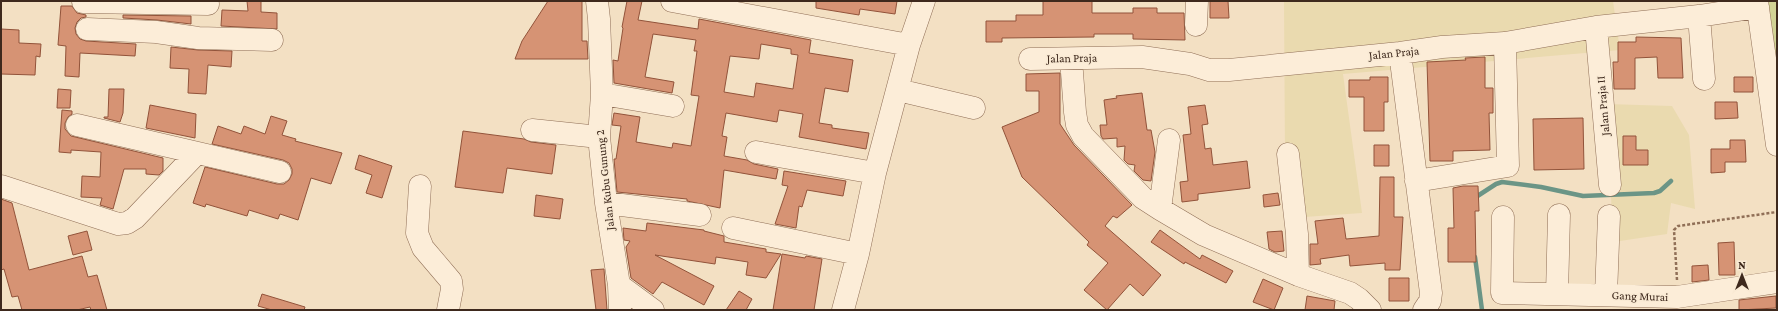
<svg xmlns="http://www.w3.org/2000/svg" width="1778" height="311" font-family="'Crimson Pro',serif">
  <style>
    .farmland { fill: #eadaaf }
    .green { fill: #d2d395 }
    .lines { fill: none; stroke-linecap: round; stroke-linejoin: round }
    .stream { stroke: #6b9586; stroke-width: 4.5 }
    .building { fill: #d69374; stroke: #92533a; fill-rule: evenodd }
    .minor-casing { stroke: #906f57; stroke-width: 23 }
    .path { stroke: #906f57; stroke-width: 2.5; stroke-dasharray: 3 2; stroke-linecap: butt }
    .minor { stroke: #fcedd8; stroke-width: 22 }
    .labels { text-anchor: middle; stroke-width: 3; stroke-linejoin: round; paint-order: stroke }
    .street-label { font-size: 12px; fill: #3e291d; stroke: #f9ead4 }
  </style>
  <rect width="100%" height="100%" fill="#f3e0c3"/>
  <!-- farmland -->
  <path class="farmland" d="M1284 1H1613L1620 50 1343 74 1362 213 1290 218 1285 159Z
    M1607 104 1672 106 1689 135 1695 209 1671 203 1667 234 1613 242Z"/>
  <!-- green -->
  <path class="green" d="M1752 1H1777V100Z"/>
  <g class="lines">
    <!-- stream -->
    <path class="stream" d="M1475 200 1476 197 1496 184 1502 182 1541 187 1583 196 1654 193 1660 191 1671 181
      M1475 257 1482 310"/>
  </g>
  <!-- building -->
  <path class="building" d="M247 1H261V12L277 13V29L221 26 222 10 248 11Z
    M548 1H582V41H587L588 59H515L522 41Z
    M627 1H642L638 20 698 29 699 19 811 40 809 53 853 60 848 92 825 88 819 123 832 125V128L869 133 866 149 799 137 803 114 779 110 777 122 726 113 722 136 727 137 724 156 747 160 754 164 778 169 776 179 724 170 720 208 687 201V199L617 192 614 159H616L621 126 612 125 614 113 640 117 636 142 672 148 673 143 691 146 699 96 691 95 697 51H694L696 40 653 34 645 77 674 82 672 93 614 83 613 60 618 61 623 28 622 27ZM761 44 791 49V54L798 55 793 89 756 83 754 97 724 92 730 56 759 59Z
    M816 1H897L895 14 860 9 859 15 816 8Z
    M1043 1H1092V13H1133V8H1157V13H1184L1185 40 1133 39V34H1094V37L1002 38V42H986V21H1016V15H1043Z
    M1210 1H1228L1229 18H1210Z
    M61 6H72L77 13 86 15V17L81 18 77 22 75 28 76 34 80 39 86 41 136 44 135 56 80 53 79 77 65 76 66 46 58 45Z
    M123 15 191 16V24L157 20 123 18Z
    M1 29 19 30V43L41 44 40 57 36 56 35 75 1 74Z
    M1636 37 1681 38 1683 78H1658L1657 57 1635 58V89H1614L1613 62H1618V42H1636Z
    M171 47 198 50 232 51 231 67 208 65 206 94 188 93 189 69 170 68Z
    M1485 57V88H1493V113H1489L1490 150 1453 151V161H1430L1427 62 1466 60 1465 58Z
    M1060 73V124L1074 145 1132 205 1117 218 1113 216 1105 226 1161 275 1143 296 1130 284 1107 310 1084 290 1108 263 1087 245 1089 242 1022 177 1002 127 1039 112V91H1026V74Z
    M1370 77H1388V102H1384V131H1364V97H1349V80H1370Z
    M1734 77H1753V92H1734Z
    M58 89 71 90 70 108H57Z
    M109 89H124L123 113 120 122 104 118V117H108Z
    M1142 93 1147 130H1151L1155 152 1151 181 1143 180 1134 171 1135 165 1128 164 1124 160 1125 146 1117 147V138L1103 139 1101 136 1100 125H1107L1104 100 1117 98 1116 96Z
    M1715 102H1737L1738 118 1715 119Z
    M150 105 196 114 195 138 146 128Z
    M1205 105 1208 124 1202 125 1205 149 1211 148 1213 165 1247 161 1250 188 1198 194V200L1182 202 1180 182 1188 181 1183 135 1191 134 1188 107Z
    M62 110 72 111V114L68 117 65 123V129L71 136 163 158V171L159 175 146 174V169H124L113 209 100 205 102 198 81 197 82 176 100 177 101 152 71 150V153L59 152Z
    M271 116 287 121 282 135 296 139 295 141 342 153 331 184 311 178 298 220 280 214 278 219 249 210 247 216 206 204 205 207 193 203 205 167 277 184H284L289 180 292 174V169L289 163 283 160 212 144 218 126 241 134 244 126 265 134Z
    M1583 118 1584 169 1534 170 1533 119Z
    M463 131 524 139 531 142 556 145 552 174 507 168 503 193 455 187Z
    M1623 136H1636V150H1648V165H1623Z
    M1730 140H1745L1746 162H1725V172L1711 173V149H1730Z
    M1374 145H1389V166H1374Z
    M359 155 392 166 382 198 366 193 372 175 355 169Z
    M784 171 846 181 843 196 807 190 802 207 799 206 796 228 775 224 788 186 782 185Z
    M1380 177H1394V217H1403L1400 270H1385V263L1350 266 1349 255 1320 259 1321 264 1310 265V244H1318L1315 221 1343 218 1346 239 1379 236Z
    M1463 186H1478L1479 211H1475L1476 262H1448V228H1454L1453 188Z
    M1278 193 1280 205 1264 207 1263 195Z
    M536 195 563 199 560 219 534 216Z
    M1 199 12 203 29 270 82 256 88 277 97 275 107 310H91L90 307 77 310H22L18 296 12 297 4 269 1 270Z
    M647 223 704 230V231L724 236V242L766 249V252L781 254 766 278 746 275 748 262 716 257 715 264 655 255 714 286 704 305 662 282 653 294 631 278 626 247 630 241 624 240 623 228 646 231Z
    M1160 230 1200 259 1202 255 1233 271 1226 283 1185 262 1184 264 1151 242Z
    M87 231 92 250 73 255 68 236Z
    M1282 231 1284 251 1275 252 1269 249 1267 232Z
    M1734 242 1735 275H1719L1718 243Z
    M782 254 805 258 806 256 822 259 814 310H773Z
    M1708 265 1709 280 1692 282V266Z
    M604 269 607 310H596L591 270Z
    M1389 278H1409V301H1389Z
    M1263 279 1283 288 1274 310 1253 302Z
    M739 291 752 299 746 310H726Z
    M262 294 305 307 304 310H272L258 306Z
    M1307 296 1335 301 1334 310H1305Z
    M1776 296V308L1739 310V300Z"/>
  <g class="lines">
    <!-- minor casing -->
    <g class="minor-casing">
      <path id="minor" d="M597 1 599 19 602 94 599 137 606 203 619 285 620 310
        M672 1 909 45
        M1757 1 1777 145
        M83 2 208 4
        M1699 16 1704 79
        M1196 25 1197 1
        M1596 27 1610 185
        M87 29 156 32 198 38 272 40
        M1400 53 1431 293 1430 301 1424 310
        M1030 59 1142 57 1190 64 1209 70H1229L1400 53 1442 47 1505 43 1596 27 1699 16 1758 7
        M1071 59 1075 112 1077 125 1083 136 1143 198 1160 209 1204 235 1298 275 1350 293 1359 299 1370 310
        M898 90 974 108
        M602 94 673 106
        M77 125 280 172
        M532 130 599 137
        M756 152 875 173
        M1288 154 1297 234 1298 275
        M1416 181 1508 166 1505 43
        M1 186 118 224 127 223 135 218 197 153
        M420 186 417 233 423 248 451 281 452 289 448 310
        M606 203 700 215
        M1160 209 1169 140
        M1503 217 1502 293 1677 297 1777 282
        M733 228 858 254
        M619 285 653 310
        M1557 294 1559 215
        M1606 295 1609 216
        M843 310 858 254 875 173 909 45 924 1"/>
    </g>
    <!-- path -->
    <path class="path" d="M1677 280 1674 230 1678 226 1777 212"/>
    <!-- minor -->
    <use href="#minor" class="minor"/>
  </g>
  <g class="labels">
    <!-- street labels -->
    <g class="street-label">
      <text transform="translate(1394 53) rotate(-6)" y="4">Jalan Praja</text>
      <text transform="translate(1072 58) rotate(-1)" y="4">Jalan Praja</text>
      <text transform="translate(1603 106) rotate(-95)" y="4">Jalan Praja II</text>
      <text transform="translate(605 180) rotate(-96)" y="4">Jalan Kubu Gunung 2</text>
      <text transform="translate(1640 296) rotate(2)" y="4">Gang Murai</text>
    </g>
  </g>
  <!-- border -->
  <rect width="1778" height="311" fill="none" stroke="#3e291d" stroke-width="4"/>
  <!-- north arrow -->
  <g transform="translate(1742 275)" stroke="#f9ead4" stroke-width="3" paint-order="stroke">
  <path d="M0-3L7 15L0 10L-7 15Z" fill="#3e291d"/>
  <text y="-6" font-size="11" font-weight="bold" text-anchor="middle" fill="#3e291d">N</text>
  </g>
</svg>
